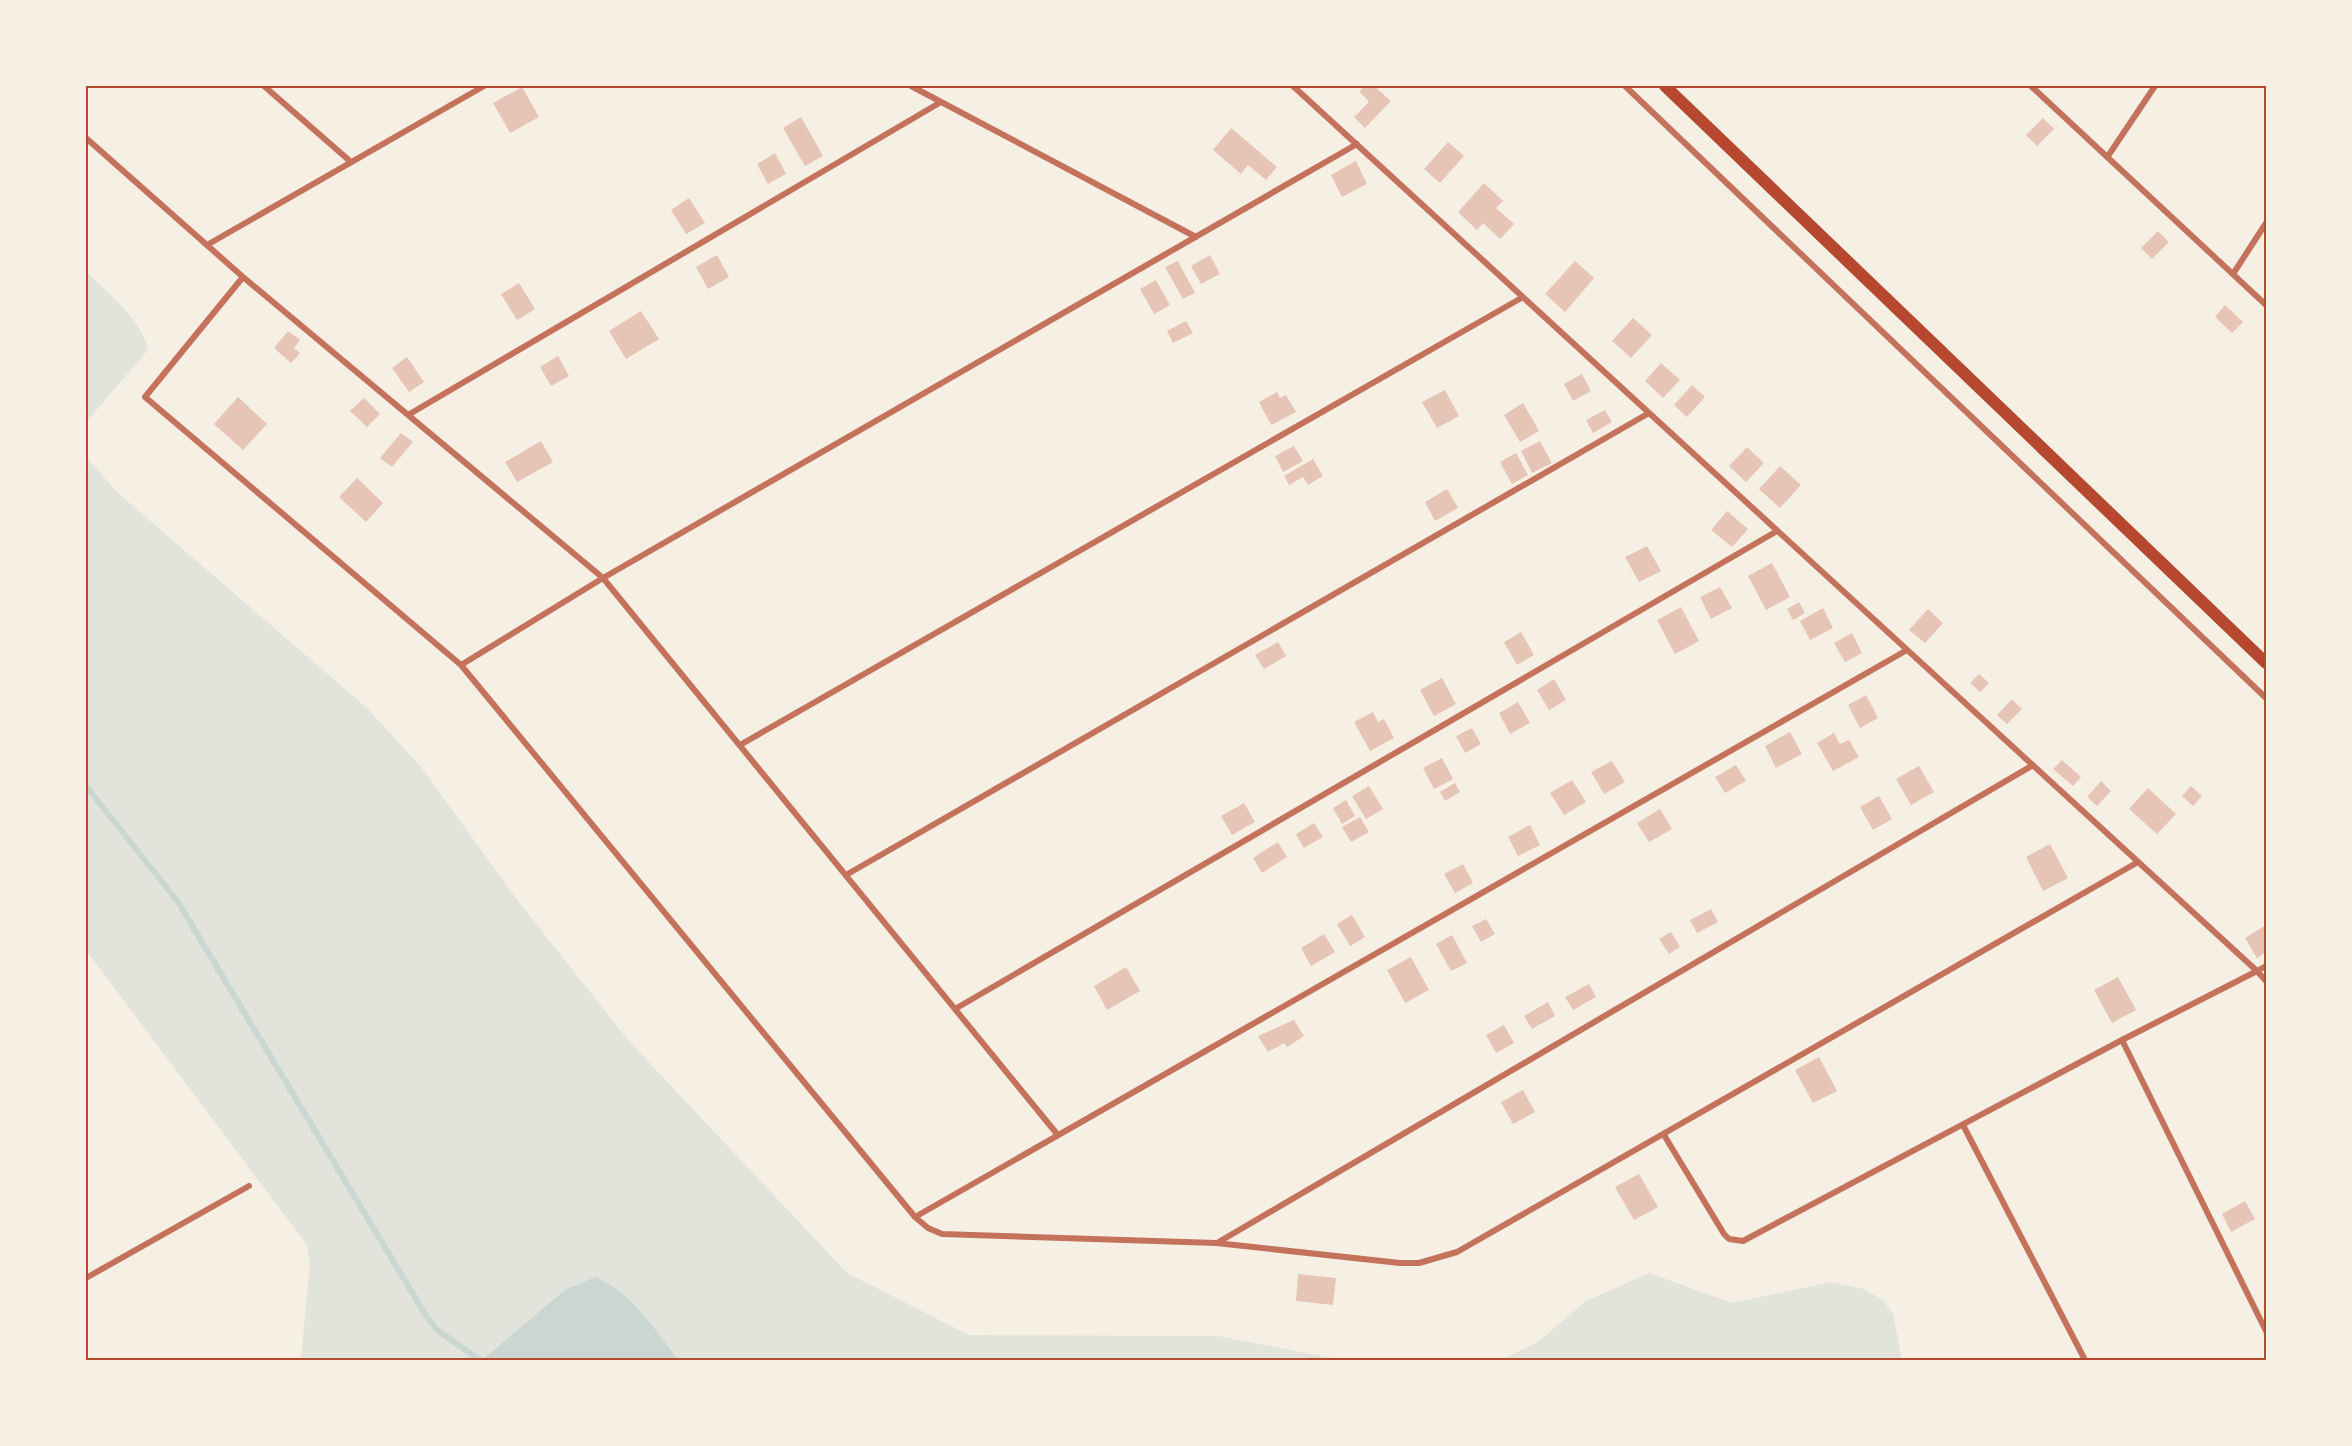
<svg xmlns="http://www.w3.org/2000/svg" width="2352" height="1446" font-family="Roboto,sans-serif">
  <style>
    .green { fill: #e2e4dc }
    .water { fill: #c9d6d2 }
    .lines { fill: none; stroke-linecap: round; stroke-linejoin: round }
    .stream { stroke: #c9d6d2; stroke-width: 6 }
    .building { fill: #e6c5b7 }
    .minor { stroke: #c5725c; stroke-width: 6 }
    .secondary { stroke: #b5482f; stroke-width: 12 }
    .neatline { fill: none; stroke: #b5482f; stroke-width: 2 }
  </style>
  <rect width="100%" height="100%" fill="#f6efe4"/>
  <!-- green -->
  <path class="green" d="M86 271C107 293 143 320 148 350L86 422Z
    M86 457 118 493 367 708 421 767 515 897 628 1040 847 1273 969 1335 1218 1336 1342 1360H301L310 1262 307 1245 86 950Z
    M1649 1273 1732 1303 1831 1282 1864 1289 1883 1300 1893 1314 1902 1360H1501L1538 1342 1586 1301Z"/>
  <!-- water -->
  <path class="water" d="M595 1277C634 1293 653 1329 679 1360H482L565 1290Z"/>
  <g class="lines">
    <!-- stream -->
    <path class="stream" d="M86 786 178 902 425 1314 437 1330 480 1360"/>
  </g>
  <!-- building -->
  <path class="building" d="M1365 86H1374L1391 101 1365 128 1354 117 1369 102 1359 91Z
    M522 87 539 117 510 133 493 103Z
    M801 117 823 156 805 166 783 128Z
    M2043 118 2054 129 2037 146 2026 135Z
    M1231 128 1277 167 1266 180 1248 165 1241 174 1213 150Z
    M1448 142 1464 156 1440 183 1424 169Z
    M775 153 786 174 768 184 757 164Z
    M1356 161 1367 184 1342 197 1331 175Z
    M1484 183 1503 201 1496 208 1514 224 1500 239 1483 223 1477 230 1458 212Z
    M689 198 705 223 686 234 671 210Z
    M2158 231 2169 242 2152 259 2141 248Z
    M717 255 729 277 708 289 696 267Z
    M1210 255 1220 274 1201 284 1191 266Z
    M1178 261 1195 293 1183 299 1165 267Z
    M1575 261 1594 278 1565 312 1545 294Z
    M1156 280 1170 305 1154 314 1140 289Z
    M519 283 535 309 517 320 501 294Z
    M2225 305 2243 322 2232 333 2215 317Z
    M641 311 659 339 626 359 609 331Z
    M1633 318 1652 335 1631 358 1612 341Z
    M1186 321 1193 333 1173 343 1167 331Z
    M288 331 300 340 294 348 300 353 291 363 274 348Z
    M558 356 569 376 551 386 540 367Z
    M407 357 424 382 409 392 392 368Z
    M1661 363 1680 380 1663 398 1645 381Z
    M1582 374 1591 391 1573 401 1564 384Z
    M1692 385 1705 397 1687 417 1674 405Z
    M1445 390 1459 416 1437 428 1422 402Z
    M1277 392 1280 398 1286 395 1296 412 1271 425 1259 402Z
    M238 397 267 424 243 450 214 424Z
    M364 398 380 414 367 427 350 411Z
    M1523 403 1539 431 1520 442 1504 415Z
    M1605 410 1612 422 1593 433 1586 420Z
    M401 433 413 442 392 467 380 458Z
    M541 441 553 462 517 482 505 462Z
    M1540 441 1552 463 1532 473 1521 451Z
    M1294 446 1303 461 1283 472 1275 456Z
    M1747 447 1764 463 1746 482 1729 466Z
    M1516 453 1528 475 1512 484 1500 462Z
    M1313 459 1323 476 1308 485 1303 477 1289 485 1284 476Z
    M1780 466 1801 485 1780 508 1759 489Z
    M357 478 383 503 366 522 339 497Z
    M1447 489 1458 508 1435 521 1425 502Z
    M1727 511 1748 529 1732 547 1711 530Z
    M1647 546 1661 571 1639 582 1625 557Z
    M1772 563 1790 597 1766 610 1748 576Z
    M1720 587 1732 608 1711 619 1700 597Z
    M1799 602 1805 613 1793 620 1787 609Z
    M1681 607 1699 641 1675 654 1657 620Z
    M1823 608 1833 628 1810 640 1800 621Z
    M1928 609 1943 623 1925 643 1909 630Z
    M1521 632 1534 655 1517 665 1504 642Z
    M1852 633 1862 653 1845 662 1834 643Z
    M1278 642 1286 656 1264 669 1255 655Z
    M1979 674 1989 683 1980 692 1970 683Z
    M1442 678 1456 704 1434 716 1420 690Z
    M1554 679 1566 700 1549 710 1537 690Z
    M1866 695 1878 718 1860 728 1848 705Z
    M2012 699 2022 709 2007 724 1997 715Z
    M1518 702 1530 723 1510 734 1499 713Z
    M1373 712 1378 722 1384 719 1394 738 1370 751 1354 722Z
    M1472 728 1481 744 1465 753 1456 736Z
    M1790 732 1802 754 1776 768 1765 746Z
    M1834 733 1840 744 1849 740 1859 757 1833 771 1817 743Z
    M1442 758 1453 779 1434 789 1423 768Z
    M2062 760 2081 777 2073 786 2053 769Z
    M1612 761 1625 782 1604 794 1591 772Z
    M1736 765 1746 781 1725 793 1715 777Z
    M1919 766 1934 792 1911 805 1896 779Z
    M1572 780 1586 802 1564 815 1550 793Z
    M2101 781 2111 791 2097 806 2087 797Z
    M1455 783 1460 792 1445 801 1440 792Z
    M1369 786 1383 809 1366 819 1352 796Z
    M2191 786 2202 796 2193 806 2182 796Z
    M2148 788 2176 814 2157 834 2129 809Z
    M1879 796 1892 819 1873 830 1860 807Z
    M1346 800 1355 816 1342 824 1333 808Z
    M1244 803 1255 822 1232 835 1221 816Z
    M1660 809 1672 829 1649 842 1637 823Z
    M1360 817 1369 832 1351 842 1342 827Z
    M1314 823 1323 837 1304 848 1296 834Z
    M1530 825 1540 845 1518 856 1508 837Z
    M1278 842 1287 857 1262 873 1253 858Z
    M2050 844 2068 878 2043 891 2026 857Z
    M1463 864 1473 883 1455 893 1444 874Z
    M1711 909 1718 922 1697 933 1690 920Z
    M1352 915 1365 937 1350 946 1337 924Z
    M1486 919 1495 934 1481 942 1472 926Z
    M2266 925V952L2257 958 2245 938Z
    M1671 932 1680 947 1669 954 1659 939Z
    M1324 934 1335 952 1311 966 1301 948Z
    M1452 935 1467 963 1451 971 1436 944Z
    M1411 957 1429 990 1405 1003 1387 970Z
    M1126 967 1140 991 1107 1010 1094 986Z
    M2118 977 2136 1010 2112 1023 2094 990Z
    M1589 984 1596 997 1573 1010 1565 997Z
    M1548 1002 1555 1016 1532 1029 1524 1016Z
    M1294 1020 1304 1036 1287 1047 1284 1043 1268 1052 1258 1036Z
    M1504 1025 1514 1043 1496 1053 1486 1035Z
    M1819 1057 1837 1091 1813 1103 1795 1070Z
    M1523 1090 1535 1112 1513 1124 1501 1102Z
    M1639 1174 1658 1207 1634 1220 1615 1187Z
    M2245 1201 2255 1219 2231 1232 2222 1214Z
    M1298 1274 1336 1278 1333 1305 1296 1301Z"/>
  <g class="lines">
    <!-- minor -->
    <path class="minor" d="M264 86 351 162
      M911 86 1196 237
      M1293 86 2257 971 2266 966
      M1625 86 2266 698
      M2031 86 2266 305
      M86 138 243 277 603 578 1057 1134
      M2108 156 2155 86
      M207 245 484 86
      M2233 274 2266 223
      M243 277 145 397 461 665 915 1217 928 1228 942 1234 1216 1243 1400 1263H1419L1457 1252 2138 862
      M408 415 941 102
      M461 665 603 578 1357 144
      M740 745 1523 297
      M846 875 1649 413
      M955 1009 1777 531
      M2122 1040 2266 1331
      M1963 1125 2085 1360
      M1664 1135 1724 1234 1729 1239 1743 1241 2122 1040 2257 971 2266 981
      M915 1217 1907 650
      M1217 1243 2033 765
      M86 1278 249 1186"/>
    <!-- secondary -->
    <path class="secondary" d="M1665 86 2266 663"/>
  </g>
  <!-- border -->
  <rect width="2352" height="1446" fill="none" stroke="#f6efe4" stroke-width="174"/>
  <rect x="87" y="87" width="2178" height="1272" class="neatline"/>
</svg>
